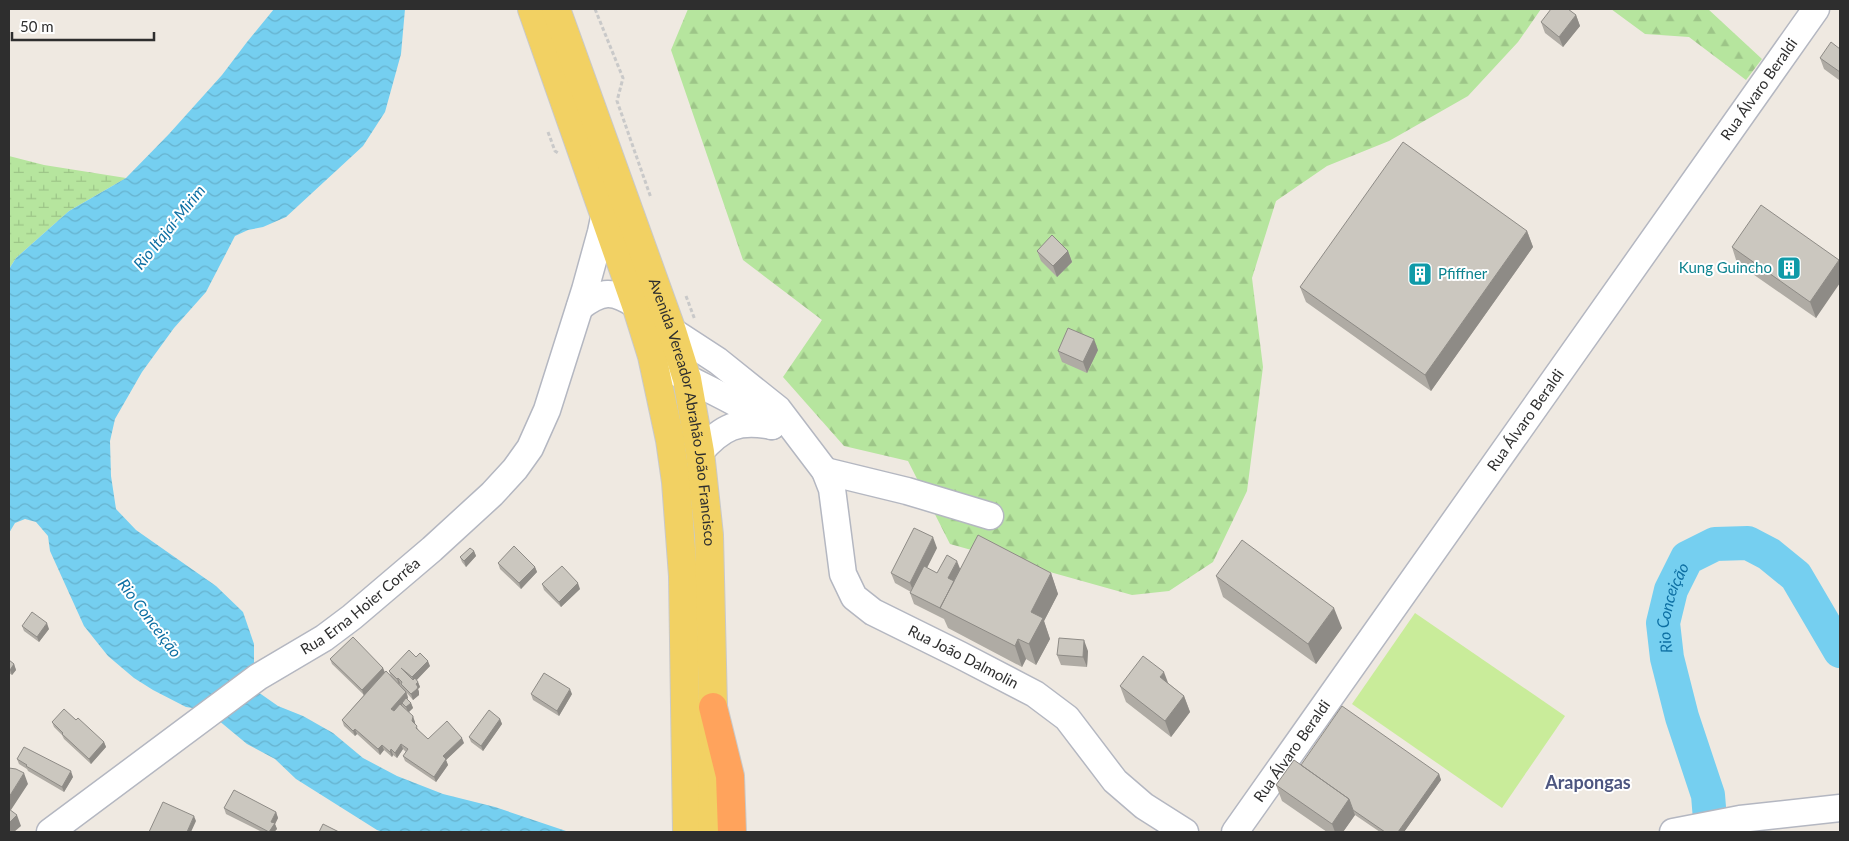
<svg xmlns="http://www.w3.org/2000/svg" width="1849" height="841" font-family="Lato,sans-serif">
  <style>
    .forest { fill: url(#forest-firs) }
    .wetland { fill: url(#wetland-marsh) }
    .pitch { fill: #c9ec9a }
    .water { fill: url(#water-waves) }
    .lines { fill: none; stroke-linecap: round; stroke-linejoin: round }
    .river { stroke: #75cff0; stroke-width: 34 }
    .minor-casing { stroke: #b4b7c1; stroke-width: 29 }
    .major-casing { stroke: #c9c9c9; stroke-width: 30 }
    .highway-casing { stroke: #c9c9c9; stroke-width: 30 }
    .path { stroke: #c9c9c9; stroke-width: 3; stroke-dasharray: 4 2.5; stroke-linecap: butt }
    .minor { stroke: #fff; stroke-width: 26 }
    .major { stroke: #f2d163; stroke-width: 28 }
    .highway { stroke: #ffa35c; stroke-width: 28 }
    .wall { fill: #afaba4 }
    .shaded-wall { fill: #8e8b86 }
    .building { fill: #cbc7bf; stroke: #8e8b86 }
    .labels { text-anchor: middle; stroke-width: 4; stroke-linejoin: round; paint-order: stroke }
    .street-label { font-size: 15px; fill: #2e2e2e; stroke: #fff }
    .culture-label { font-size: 15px; fill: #0d838f; stroke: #fff; text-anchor: end }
    .water-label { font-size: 16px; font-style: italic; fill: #0d6fa3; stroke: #fff }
    .quarter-label { font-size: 18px; font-weight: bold; fill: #4d5680; stroke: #fff }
  </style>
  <defs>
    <pattern id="forest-firs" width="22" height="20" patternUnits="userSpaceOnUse" patternTransform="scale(1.25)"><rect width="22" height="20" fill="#b6e59e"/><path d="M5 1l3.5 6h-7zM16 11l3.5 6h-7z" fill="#9dc588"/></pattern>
    <pattern id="wetland-marsh" width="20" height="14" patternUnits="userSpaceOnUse" patternTransform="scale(1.25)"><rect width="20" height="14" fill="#b6e59e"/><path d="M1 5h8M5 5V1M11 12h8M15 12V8" fill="none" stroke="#9dc588"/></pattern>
    <pattern id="water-waves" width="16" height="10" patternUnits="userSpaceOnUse" patternTransform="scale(1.25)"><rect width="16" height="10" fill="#75cff0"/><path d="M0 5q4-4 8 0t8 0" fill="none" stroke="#66b2ce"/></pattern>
  </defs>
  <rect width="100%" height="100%" fill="#efe9e1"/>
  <!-- forest -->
  <path class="forest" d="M688 9H1541L1518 42 1468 96 1389 141 1327 166 1276 201 1252 278 1263 367 1247 491 1213 562 1169 591 1132 595 950 544 908 461 844 446 783 377 822 320 743 260 671 50Z
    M1611 9H1708L1762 59 1746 80 1689 37 1645 34Z"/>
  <!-- wetland -->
  <path class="wetland" d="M9 156 44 165 126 178 69 211 16 258 9 269Z"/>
  <!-- pitch -->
  <path class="pitch" d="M1415 613 1565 716 1502 808 1352 704Z"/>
  <!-- water -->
  <path class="water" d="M274 9H405L401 54 385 112 363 146 286 217 263 227 248 230 235 236 206 292 174 328 142 372 115 419 110 441 111 476 116 509 136 530 216 586 243 612 254 644V669L258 692 278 706 303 716 333 733 363 758 397 776 443 794 495 807 569 832H383L377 830 296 779 275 759 247 744 206 710 186 707 153 690 134 678 108 656 84 626 50 551 48 536 36 522 25 519 15 523 9 533V269L16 258 69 211 126 178 169 134 222 75 247 42Z"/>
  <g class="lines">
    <!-- river -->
    <path class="river" id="s1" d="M1711 832 1708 795 1682 717 1667 658 1663 623 1671 590 1687 558 1715 544 1748 543 1769 554 1796 576 1840 651"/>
    <!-- minor casing -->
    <g class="minor-casing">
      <g id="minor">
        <path d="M580 307C602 290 613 290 636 305"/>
        <path id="s2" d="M672 331 718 361 778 409 825 471 832 489 843 574 854 597 873 612 960 655 1035 694 1067 718 1115 781 1144 806 1185 832"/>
        <path d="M670 369C704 388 740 402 772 426"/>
        <path d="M700 452C722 427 738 419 772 426"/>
        <path d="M825 471 907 491 990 516"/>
        <path id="s3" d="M50 832 258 677 324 638 352 617 432 549 492 494 515 469 530 448 547 410 585 290 601 232 605 213"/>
        <path id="s4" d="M1235 832 1816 9"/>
        <path d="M1673 832 1740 819 1840 808"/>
      </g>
    </g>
    <!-- major casing -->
    <g class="major-casing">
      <g id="major">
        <path d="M532 9 636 305 652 356 670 440 676 482 683 576 687 832"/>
        <path id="s5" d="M556 9 672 331 687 379 700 452 709 535 713 707 712 832"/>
      </g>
    </g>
    <!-- highway casing -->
    <g class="highway-casing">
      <path id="highway" d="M713 707 730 776 732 832"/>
    </g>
    <!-- path -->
    <path class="path" d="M595 9 623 78 617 101 651 198
      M548 132 555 151 558 153
      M686 296 695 320"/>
    <!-- minor -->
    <use href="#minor" class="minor"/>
    <!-- major -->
    <use href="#major" class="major"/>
    <!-- highway -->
    <use href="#highway" class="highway"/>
  </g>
  <!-- wall -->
  <path class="wall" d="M1576 15 1580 26 1563 47 1545 33 1541 22Z
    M1840 49V83L1839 80 1824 69 1820 58Z
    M1527 231 1533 247 1431 391 1306 302 1300 287Z
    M1732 247 1840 264 1816 318 1737 263Z
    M1037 251H1068L1072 262 1057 277 1041 261Z
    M1098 350 1087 373 1062 362 1058 351Z
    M937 548 927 568 937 573 960 569 1051 573 1058 594 1044 621 1050 639 1036 665 1026 659 1022 667 948 628 944 619 914 604 910 593 911 592 895 583 891 573Z
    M474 551 476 556 466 567 462 562 460 557Z
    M498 563 535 567 537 572 521 589 500 569Z
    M1216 576 1342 628 1316 664 1223 597Z
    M542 584 580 589 561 607 544 590Z
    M22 626 49 629 39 642 24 631Z
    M1088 651 1087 667 1061 665 1057 655Z
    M416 657 430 666 416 680 418 682 420 687 418 689 419 692V695L413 700 407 693 408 698 407 699 411 703 413 708 408 712 415 722V723L419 731 428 739 464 743 446 760 448 765 436 782 405 761 403 756 406 752 403 749 397 758 393 755 392 757 384 750 380 755 357 734 355 736 344 726 342 720 364 695 332 664 330 659 383 668 385 672 391 677 389 671Z
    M9 660 14 664 16 670 12 675 9 673Z
    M1168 683 1184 696 1190 712 1171 737 1126 702 1120 686Z
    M531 694H572L559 716 533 700Z
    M500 719 502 724 483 751 471 742 469 737Z
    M76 720 104 742 106 747 91 764 64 739 62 735 54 727 52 722Z
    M17 759 73 777 64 792 28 771 27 769 19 764Z
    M1301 765 1439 774 1441 780 1404 832H1380L1355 815 1343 832H1327L1282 801 1276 785Z
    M224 808 276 812 278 818 275 824 277 829 274 832H262L226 814Z"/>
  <!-- shaded-wall -->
  <path class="shaded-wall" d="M1576 15 1580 26 1563 47 1559 37Z
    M1527 231 1533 247 1431 391 1425 375Z
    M1068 251 1072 262 1057 277 1053 266Z
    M1839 260 1840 264V283L1816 318 1810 302Z
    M1094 339 1098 350 1087 373 1083 362Z
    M933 537 937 548 914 593 910 583Z
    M474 551 476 556 466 567 464 561Z
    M957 561 961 571 955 583 948 578Z
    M535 567 537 572 521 589 519 583Z
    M1051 573 1058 594 1044 621 1050 639 1036 665 1029 644 1031 612Z
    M578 583 580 589 561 607 559 602Z
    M1334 608 1342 628 1316 664 1308 644Z
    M47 623 49 629 39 642 37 637Z
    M1018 639 1026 659 1022 667 1015 646Z
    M1084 640 1088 651 1087 667 1083 657Z
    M428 661 430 666 414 683 412 677Z
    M14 664 16 670 12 675 10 670Z
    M383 668 385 674 364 696 362 690Z
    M1164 672 1170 688 1160 677Z
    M398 678 400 683 399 685 397 679Z
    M418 682 420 687 418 689 419 692V695L413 700 411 694 416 684Z
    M570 689 572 694 559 716 557 711Z
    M406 692 408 698 393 714 391 709Z
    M1184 696 1190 712 1171 737 1165 721Z
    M411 703 413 708 408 713 406 707Z
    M413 716 415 722 414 726 412 721Z
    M500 719 502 724 483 751 481 746Z
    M355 729 357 734 355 736 353 731Z
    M462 738 464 743 446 760 448 765 436 782 434 777 443 756Z
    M104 742 106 747 91 764 89 759Z
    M401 744 403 749 397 758 395 753Z
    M382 745 384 750 380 755 378 749Z
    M391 749 393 755 392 757 390 752Z
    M71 771 73 777 64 792 62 787Z
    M24 773 28 784 9 813V797Z
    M1439 774 1441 780 1404 832H1398Z
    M1349 799 1355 815 1343 832H1335L1332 824Z
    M276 812 278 818 275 824 277 829 274 832H270L271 822Z
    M17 815 21 826 14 832H9V823Z
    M194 816 196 821 191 832H187Z"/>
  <!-- building -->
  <path class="building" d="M1551 9H1568L1576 15 1559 37 1541 22Z
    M1831 42 1840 49V72L1820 58Z
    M1403 142 1527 231 1425 375 1300 287Z
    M1761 205 1839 260 1810 302 1732 247Z
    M1052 235 1068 251 1053 266 1037 251Z
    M1068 328 1094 339 1083 362 1058 351Z
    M914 528 933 537 910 583 891 573Z
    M978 535 1051 573 1031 612 1043 618 1029 644 1018 639 1015 646 940 608Z
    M1242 540 1334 608 1308 644 1216 576Z
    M514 546 535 567 519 583 498 563Z
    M470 548 474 551 464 561 460 557Z
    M947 555 957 561 948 578 954 581 940 608 910 593 924 566 937 573Z
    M562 566 578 583 559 602 542 584Z
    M32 612 47 623 37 637 22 626Z
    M353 637 383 668 362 690 330 659Z
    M1059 638 1084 640 1083 657 1057 655Z
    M409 650 416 657 420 653 428 661 412 677 401 668 413 680 415 678 418 682 416 684 418 687 417 689 411 694 401 684 402 682 398 678 397 679 389 671Z
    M1143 656 1164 672 1160 677 1184 696 1165 721 1120 686Z
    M9 660 14 664 10 670 9 669Z
    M386 671 406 692 391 709 394 711 400 704 413 716 412 721 417 726 416 728 428 739 447 721 462 738 443 756 446 759 434 777 403 756 408 749 401 744 395 753 391 749 390 752 382 745 378 749 355 729 353 731 342 720Z
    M544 673 570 689 557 711 531 694Z
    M406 698 411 703 406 707 402 703Z
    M1342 706 1439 774 1398 832H1385L1353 810 1349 799 1301 765Z
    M64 709 76 720 78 718 104 742 89 759 62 734 63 733 52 722Z
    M489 710 500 719 481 746 469 737Z
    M24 747 71 771 62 787 26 766 27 765 17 759Z
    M1294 760 1349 799 1332 824 1276 785Z
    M9 768 16 769 24 773 9 797Z
    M234 790 276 812 271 822 275 823 269 832 224 808Z
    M163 802 194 816 187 832H149Z
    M9 809 17 815 9 823Z
    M323 824 339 832H319Z"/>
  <!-- icons -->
  <defs>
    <g id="building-square" transform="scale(1.25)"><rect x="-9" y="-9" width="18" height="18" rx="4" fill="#0f9aa8" stroke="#fff"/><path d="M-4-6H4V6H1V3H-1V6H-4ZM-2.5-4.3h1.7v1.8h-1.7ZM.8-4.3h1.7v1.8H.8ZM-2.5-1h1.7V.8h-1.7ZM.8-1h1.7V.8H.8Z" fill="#fff"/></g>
  </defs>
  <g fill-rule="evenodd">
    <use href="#building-square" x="1789" y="268"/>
    <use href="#building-square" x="1420" y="274"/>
  </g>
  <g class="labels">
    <!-- street labels -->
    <g class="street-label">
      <text dy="5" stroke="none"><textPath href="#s4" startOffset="909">Rua Álvaro Beraldi</textPath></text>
      <text dy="5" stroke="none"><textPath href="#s5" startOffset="424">Avenida Vereador Abrahão João Francisco</textPath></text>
      <text dy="5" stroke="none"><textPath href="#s4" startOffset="504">Rua Álvaro Beraldi</textPath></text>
      <text dy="5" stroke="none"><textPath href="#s3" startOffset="384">Rua Erna Hoier Corrêa</textPath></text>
      <text dy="5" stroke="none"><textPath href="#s2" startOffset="465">Rua João Dalmolin</textPath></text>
      <text dy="5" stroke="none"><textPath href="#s4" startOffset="99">Rua Álvaro Beraldi</textPath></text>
    </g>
    <!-- culture labels -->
    <g class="culture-label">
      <text x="1772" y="273">Kung Guincho</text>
      <text x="1438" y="279" text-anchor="start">Pfiffner</text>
    </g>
    <!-- water labels -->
    <g class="water-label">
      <text transform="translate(169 227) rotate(-51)" y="6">Rio Itajaí-Mirim</text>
      <text dy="6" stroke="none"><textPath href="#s1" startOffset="232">Rio Conceição</textPath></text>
      <text transform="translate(150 618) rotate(53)" y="6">Rio Conceição</text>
    </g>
    <!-- quarter labels -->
    <g class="quarter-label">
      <text x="1588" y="789">Arapongas</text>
    </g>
  </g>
  <!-- border -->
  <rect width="1849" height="841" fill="none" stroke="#2e2e2e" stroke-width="20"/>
  <!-- scale -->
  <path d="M12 32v8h142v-8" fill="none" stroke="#2e2e2e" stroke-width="2.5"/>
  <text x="20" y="32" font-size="15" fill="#2e2e2e" stroke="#ffffff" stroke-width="4" paint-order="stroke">50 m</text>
</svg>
